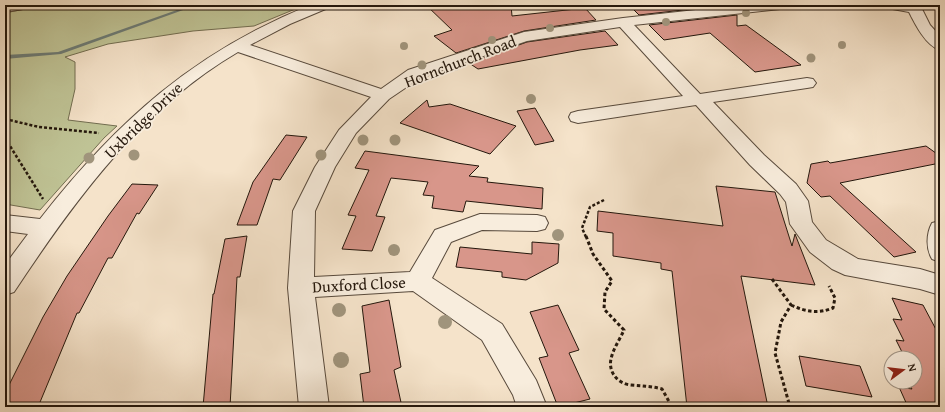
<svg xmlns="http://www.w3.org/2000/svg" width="945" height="412" font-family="'Gentium Book Plus',serif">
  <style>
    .green { fill: #bfc395; stroke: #726d50 }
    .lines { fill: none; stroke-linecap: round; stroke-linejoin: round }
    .stream { fill: #6d7b75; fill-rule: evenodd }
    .building { fill: #d8968a; stroke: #24170c }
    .minor-casing { stroke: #584a3c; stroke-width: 2 }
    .path-far1 { stroke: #24170c; stroke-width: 2.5; stroke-dasharray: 3 2; stroke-linecap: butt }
    .path { stroke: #24170c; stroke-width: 3; stroke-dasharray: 3.5 2.5; stroke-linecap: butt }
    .minor { fill: #f8eddd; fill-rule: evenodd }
    .tree { fill: #a0947c }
    .labels { text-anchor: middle; stroke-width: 3.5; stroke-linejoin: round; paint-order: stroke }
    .street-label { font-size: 16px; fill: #24170c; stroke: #f8eddd }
  </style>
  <rect width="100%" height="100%" fill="#f5e3ca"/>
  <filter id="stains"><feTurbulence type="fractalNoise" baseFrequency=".005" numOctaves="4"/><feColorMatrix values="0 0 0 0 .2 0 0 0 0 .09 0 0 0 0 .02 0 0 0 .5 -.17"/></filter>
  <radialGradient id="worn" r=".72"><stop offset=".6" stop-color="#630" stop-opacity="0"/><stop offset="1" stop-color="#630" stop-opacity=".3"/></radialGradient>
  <!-- green -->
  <path class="green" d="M45 5H305L254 26 193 31 108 44 65 57 75 62V89L68 120 117 126 104 138 40 210 5 204V13Z"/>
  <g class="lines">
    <!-- stream -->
    <path class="stream" d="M191 5H197L61 54 5 59V55L58 52Z"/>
  </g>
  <!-- building -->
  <path class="building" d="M426 5H511L512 16 585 8 596 20 524 31 456 53 434 36 452 30Z
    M629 5H727L639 15Z
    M737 15V26L746 25 801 65 755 72 710 33 664 40 649 25Z
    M605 31 618 45 580 50 478 69 469 63 527 42Z
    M427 100 429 107 450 104 516 126 490 154 400 123Z
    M535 108 554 141 535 145 517 111Z
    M286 135 307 137 280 180 273 179 257 225H237L253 182Z
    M926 146 940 156V163L840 183 916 252 894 257 830 196 821 197 807 183 811 164 828 161 830 163Z
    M365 151 479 166 469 176 488 178 487 182 543 188 542 209 466 201 463 212 432 208 434 196 423 195 428 182 391 178 376 216 385 217 372 251 342 249 356 216 348 215 369 170 355 168Z
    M132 184 158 185 139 214 137 213 112 258H108L79 313H77L38 407H5V393L43 317 67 276 108 216Z
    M716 186 775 192 792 246 795 234 815 285 741 276 768 407H687L672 271 661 269V263L613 256V233L597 231 598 211 723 226Z
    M247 236 240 277H237L230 407H203L213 294H214L225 239Z
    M532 242 559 244 558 263 526 280 502 277V272L456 267 460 247 532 254Z
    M892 298 923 305 940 337V407H908L899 387 912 389 908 382H917L915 377V358H905L896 340 904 341 893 319 902 320Z
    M389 300 401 367 394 370 402 407H364L360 374 370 372 362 306Z
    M558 305 579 350 569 353 590 399 558 407 539 358 548 356 530 312Z
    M799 356 860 366 872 397 806 386Z"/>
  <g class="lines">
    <!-- minor casing -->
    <g class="minor-casing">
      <path id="minor" d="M5 5H31L29 8 5 12Z
        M311 5H330L328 8 290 24 250 45 381 89 408 70 524 32 623 18 741 5H787L785 8 780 9 634 25 700 94 807 78 813 79 816 83 813 87 807 88 713 102 764 155 796 184 808 201 812 222 826 240 858 259 920 269 940 275V295L920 289 845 275 832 269 810 252 790 224 786 202 780 194 750 165 696 105 578 123 571 121 569 117 571 113 578 111 683 96 620 27 527 41 420 78 389 99 356 133 335 167 315 211 314 277 410 272 435 230 480 214 537 215 545 217 548 223 545 229 537 231 482 230 451 242 432 278 502 324 536 380 547 407H517L513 395 482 340 413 291 315 297 329 407H299L288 288 293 211 315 167 339 130 371 97 238 52C142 108 74 201 14 292L5 295V265L28 234 5 231V215L40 219C116 122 195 51 311 5Z
        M885 5H920L930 25 940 36V50C926 46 915 24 909 12L887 8Z
        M940 221V262L932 259C926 249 926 234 932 223Z"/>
    </g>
    <!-- path-far1 -->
    <path class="path-far1" d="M5 119 39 127 99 133
      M5 138 43 199
      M586 237 582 228 590 207 604 200"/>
    <!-- path -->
    <path class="path" d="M586 236 593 254 612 281 605 292 604 309 624 330C620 339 613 349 611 359 608 372 618 384 631 385 642 386 651 386 662 389L672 407
      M772 279 791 305 781 322 775 353 790 407
      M791 305C806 312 818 314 833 308L835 298 829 286"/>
    <!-- minor -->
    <use href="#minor" class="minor"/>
  </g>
  <!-- trees -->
  <g class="tree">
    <circle cx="746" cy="13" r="4"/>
    <circle cx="666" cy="22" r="4"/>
    <circle cx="550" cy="28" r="4"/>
    <circle cx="492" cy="40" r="4"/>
    <circle cx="842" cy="45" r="4"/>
    <circle cx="404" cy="46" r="4"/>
    <circle cx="811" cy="58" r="4.5"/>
    <circle cx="422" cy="65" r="4.5"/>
    <circle cx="456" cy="66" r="4.5"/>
    <circle cx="531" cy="99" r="5"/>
    <circle cx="363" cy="140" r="5.5"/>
    <circle cx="395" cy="140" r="5.5"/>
    <circle cx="134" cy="155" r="5.5"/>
    <circle cx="321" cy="155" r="5.5"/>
    <circle cx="89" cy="158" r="5.5"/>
    <circle cx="558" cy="235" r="6"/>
    <circle cx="394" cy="250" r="6"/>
    <circle cx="339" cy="310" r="7"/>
    <circle cx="445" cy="322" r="7"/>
    <circle cx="341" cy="360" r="8"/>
  </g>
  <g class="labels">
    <!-- street labels -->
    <g class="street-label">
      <text transform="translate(460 61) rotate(-21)" y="6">Hornchurch Road</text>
      <text transform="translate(143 120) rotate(-44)" y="6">Uxbridge Drive</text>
      <text transform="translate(359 284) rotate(-3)" y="6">Duxford Close</text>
    </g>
  </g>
  <!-- margin -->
  <rect width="945" height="412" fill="none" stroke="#f5e3ca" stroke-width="20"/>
  <rect x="6" y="6" width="933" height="400" fill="none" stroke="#24170c" stroke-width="2"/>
  <rect x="10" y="10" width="925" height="392" fill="none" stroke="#24170c"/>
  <!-- north arrow -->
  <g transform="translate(903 370) rotate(75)"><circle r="19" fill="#f8eddd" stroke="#a39789"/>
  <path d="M0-3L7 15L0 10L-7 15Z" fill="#8f2418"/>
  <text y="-6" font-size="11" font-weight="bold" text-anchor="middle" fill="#24170c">N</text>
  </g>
  <rect width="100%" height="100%" filter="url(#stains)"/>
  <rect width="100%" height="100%" fill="url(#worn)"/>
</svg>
